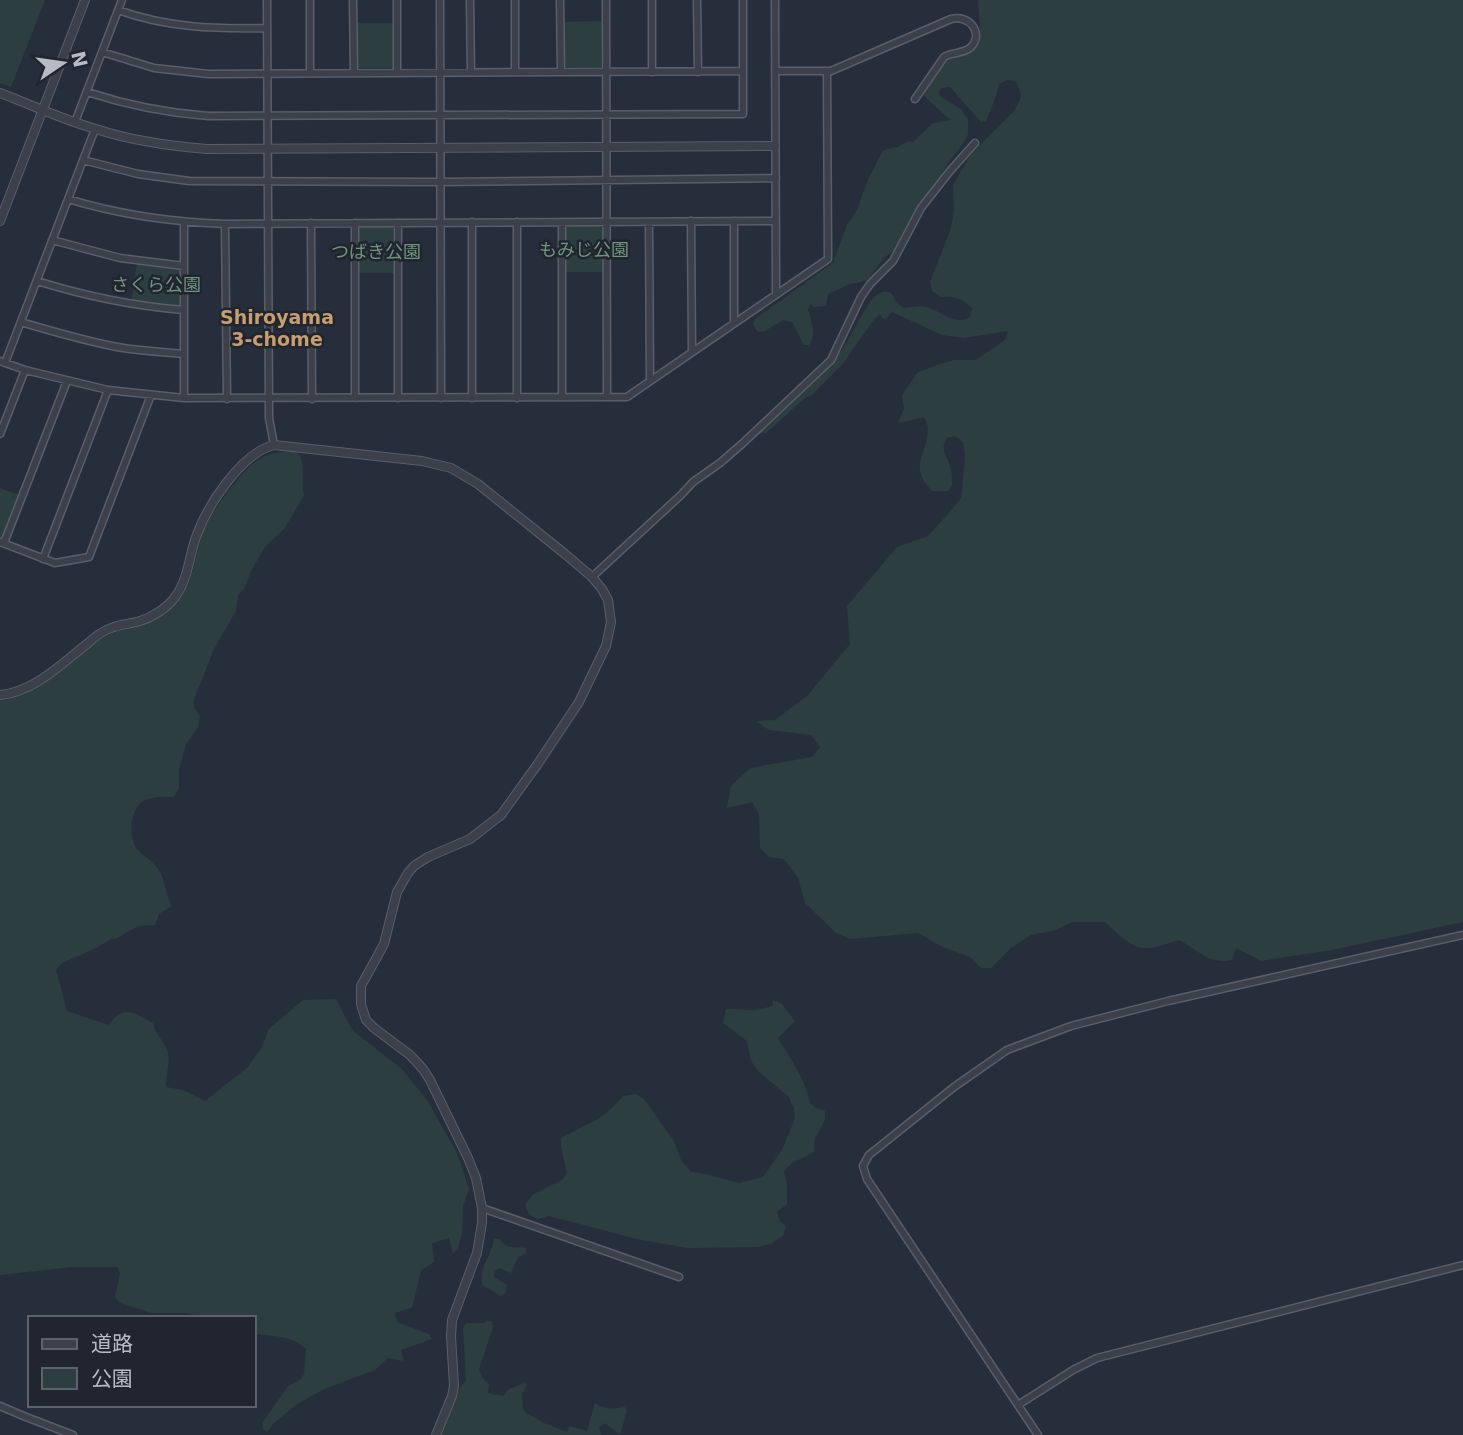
<svg xmlns="http://www.w3.org/2000/svg" width="1463" height="1435" font-family="'DejaVu Sans','Noto Sans JP',sans-serif">
  <style>
    .green { fill: #2d3e40 }
    .lines { fill: none; stroke-linecap: round; stroke-linejoin: round }
    .minor-casing { stroke: #595e69; stroke-width: 9 }
    .tertiary-casing { stroke: #595e69; stroke-width: 10 }
    .minor { stroke: #3b404b; stroke-width: 6 }
    .tertiary { stroke: #3b404b; stroke-width: 8 }
    .labels { text-anchor: middle; stroke-width: 5; stroke-linejoin: round; paint-order: stroke }
    .park-label { font-size: 18px; fill: #70947c; stroke: #202530 }
    .neighbourhood-label { font-size: 19px; font-weight: bold; fill: #c89e70; stroke: #202530 }
  </style>
  <rect width="100%" height="100%" fill="#272e3b"/>
  <!-- green -->
  <path class="green" d="M0 0H45L11 87 0 83Z
    M978 0H1463V922L1332 950 1261 961 1236 948 1232 960C1208 965 1199 950 1179 940 1138 954 1136 951 1105 922H1072L1056 930 1031 935 1011 948 991 968H981L970 957 941 946 918 933 850 939 836 933 805 903 798 878 784 859 769 857 760 848 759 814 752 802 727 808 731 786 750 768 812 757 820 747 811 735 769 730 756 721 775 720 808 695 850 644 847 606 897 547 928 536 954 507 961 498 962 491 965 455 963 442 955 436 947 438C941 448 944 451 948 461 952 468 952 478 952 486L947 491H932C907 465 928 455 928 428 928 426 925 418 924 417L898 423 904 409 902 395 918 372 943 363 954 360H976L1005 340 1008 331 964 338 942 335 892 312 886 319 882 318 880 314 872 322 844 362 812 395 805 398 766 433 758 434V431C786 406 828 374 847 342 854 331 869 297 880 293 885 291 887 292 891 293L897 303 904 308C911 307 920 305 927 307 941 311 954 326 970 317L972 308C960 298 956 295 941 297L932 291 930 282 951 228 954 210 953 185 968 159 979 146 1014 111 1021 97 1019 88 1015 81 1007 80 999 84 995 99 986 121 981 122 950 87 941 88 939 93 941 97 961 109 968 119V134L963 144 948 163 912 230 895 250 885 257 867 280 861 282 850 284 828 294 826 306 813 307 811 303 808 309C811 321 817 334 809 345H804L792 322 783 320 765 331 758 332 753 324 755 319 833 263 847 225 857 210 868 180 882 152 887 149 898 147 908 141 913 142 933 123 950 120 923 95 945 59C952 57 961 56 967 53 985 45 979 16 978 0Z
    M602 21 601 67 597 68 565 67 564 22Z
    M357 23H393V68H358Z
    M568 225H599L602 227 603 272H565V229Z
    M359 227H393L394 273H358L357 229Z
    M137 264 180 270V306L131 301Z
    M293 451 300 455C305 469 301 482 304 496L284 529 265 547 251 571 244 589 238 595 236 611 214 649 194 699V707L200 717 198 727 186 744 179 770V789L173 797C163 797 155 796 145 800 130 807 127 838 138 850 144 857 152 860 158 869 166 880 165 894 172 906L159 914 155 925 138 926 117 938 111 939 96 948 62 963 56 970 67 1011 108 1025C125 1004 132 1012 153 1023 155 1034 165 1042 168 1053 170 1061 166 1078 166 1087L183 1090 205 1101 247 1068 262 1047 269 1029 303 1000 336 999 353 1031 402 1069 427 1100 457 1153 469 1189 463 1206 462 1233 458 1248 453 1254 449 1238 432 1243 434 1262 421 1270 412 1308 395 1313 397 1322 429 1334 432 1339 401 1350 404 1361 388 1358 375 1370 324 1389 297 1404 274 1423 267 1432 263 1429V1422L288 1386 300 1380 304 1374 306 1349C291 1335 273 1336 254 1334V1318H207L186 1313H151L121 1303 115 1297 120 1273 117 1267H72L0 1275V699C7 698 14 697 21 695 53 683 76 654 105 637 130 622 161 625 180 599 195 579 195 551 205 528 213 510 244 467 261 458 270 453 283 452 293 451Z
    M0 488 19 495 3 537 0 538Z
    M773 1000 782 1004 795 1021 778 1038C791 1060 805 1078 810 1103L816 1108 825 1111V1120L815 1138 814 1152 792 1163 784 1171 787 1186V1204L777 1212 780 1221 786 1226 783 1236 771 1244 758 1247 688 1248 637 1239 549 1216 537 1219 529 1214 525 1205 532 1195 562 1180 567 1174 561 1146V1138L598 1119 612 1108 623 1096 636 1094 644 1099 674 1141 681 1160 691 1172 705 1174 739 1183 763 1177 783 1148 795 1118 794 1109 789 1097 759 1072 751 1061 747 1041 723 1023 726 1009C734 1008 738 1010 746 1010 754 1011 763 1009 772 1006Z
    M494 1239H500C506 1251 515 1246 526 1248L527 1253 518 1257 511 1273 499 1268 494 1272V1277L507 1285 506 1292 501 1296 490 1289 483 1286C477 1268 492 1256 494 1239Z
    M487 1320 492 1322 493 1327 479 1369 482 1377 489 1385 488 1393 503 1396 509 1389 525 1383 527 1384 522 1394 523 1409 526 1413 544 1423 567 1432 570 1426 587 1431 595 1403C606 1410 613 1409 625 1407L627 1410 621 1432 619 1434 605 1423 599 1428 601 1435H441L460 1388 466 1380 463 1328 466 1323H485Z"/>
  <g class="lines">
    <!-- minor casing -->
    <g class="minor-casing">
      <path id="minor" d="M267 0 269 418 274 445
        M310 0V73
        M353 0 354 73
        M397 0V73
        M440 0 441 398
        M470 0 471 72
        M515 0V72
        M560 0 561 72
        M606 0 607 397
        M652 0V72
        M697 0 698 72
        M775 0 776 294
        M118 10C168 28 214 29 267 28
        M102 52 154 68 208 74 743 71
        M775 71H831L951 19C969 14 984 33 971 47 964 54 952 52 944 57L915 99
        M87 92C127 105 166 113 208 116L743 114V0
        M75 122 122 0
        M83 160 138 174 189 181 440 182 776 178
        M68 199C120 215 171 222 225 224L776 221
        M691 221 692 352
        M734 221V322
        M184 222V398
        M472 222V398
        M517 222V398
        M562 222V397
        M649 222 650 381
        M311 223 312 399
        M398 223V398
        M225 224 227 399
        M52 240 120 258 184 266
        M37 281C85 296 133 306 184 310
        M21 322C55 332 88 342 123 348 143 351 164 352 184 354
        M0 361 25 370 108 390 184 398 627 397 828 259 827 71
        M5 363 95 129
        M355 398V223
        M0 434 25 370
        M0 542 55 563 89 557 151 395
        M4 543 67 381
        M43 559 108 390
        M592 577 681 495 693 482 720 463 743 443 831 360 861 297 870 284 893 261 921 208 950 171 975 143
        M482 1208 679 1277
        M1018 1405 1073 1370 1097 1358 1463 1265
        M0 1406 26 1417 73 1435
        M1038 1435 867 1179 863 1166 869 1155 954 1087 1007 1050 1071 1026 1168 1001 1463 935"/>
    </g>
    <!-- tertiary casing -->
    <g class="tertiary-casing">
      <path id="tertiary" d="M0 93C32 105 63 120 96 129 132 141 170 146 207 149L775 146
        M0 221 85 0
        M0 695C34 692 61 664 87 644 95 637 103 630 114 627 122 624 131 624 140 621 153 617 167 608 175 597 188 580 189 557 196 537 207 506 241 453 274 445L422 461 451 468 478 484 565 554 592 577 602 589 608 600 611 622 606 646 579 702 537 765 501 815 470 839 428 857 414 866 408 873 397 892 384 944 361 986V1004L366 1020 374 1028 410 1055 423 1069 430 1080 468 1158 476 1178 482 1208V1223L477 1253 452 1320 451 1336 454 1386 452 1396 436 1435"/>
    </g>
    <!-- minor -->
    <use href="#minor" class="minor"/>
    <!-- tertiary -->
    <use href="#tertiary" class="tertiary"/>
  </g>
  <g class="labels">
    <!-- park labels -->
    <g class="park-label">
      <text x="584" y="256">もみじ公園</text>
      <text x="376" y="258">つばき公園</text>
      <text x="156" y="291">さくら公園</text>
    </g>
    <!-- neighbourhood labels -->
    <g class="neighbourhood-label">
      <text x="277" y="324">Shiroyama<tspan x="277" dy="22">3-chome</tspan></text>
    </g>
  </g>
  <!-- legend -->
  <rect x="28" y="1316" width="228" height="91" fill="#202530" stroke="#5c616c" stroke-width="2"/>
  <rect x="42" y="1339" width="35" height="10" fill="#3b404b" stroke="#5c616c" stroke-width="2"/>
  <text x="91" y="1351" font-size="21" fill="#b6bbc6">道路</text>
  <rect x="42" y="1368" width="35" height="21" fill="#2d3e40" stroke="#5c616c" stroke-width="2"/>
  <text x="91" y="1386" font-size="21" fill="#b6bbc6">公園</text>
  <!-- north arrow -->
  <g transform="translate(63 63) rotate(77)" stroke="#202530" stroke-width="5" paint-order="stroke">
  <path d="M0-5L12 26L0 18L-12 26Z" fill="#b6bbc6"/>
  <text y="-10" font-size="19" font-weight="bold" text-anchor="middle" fill="#b6bbc6">N</text>
  </g>
</svg>
